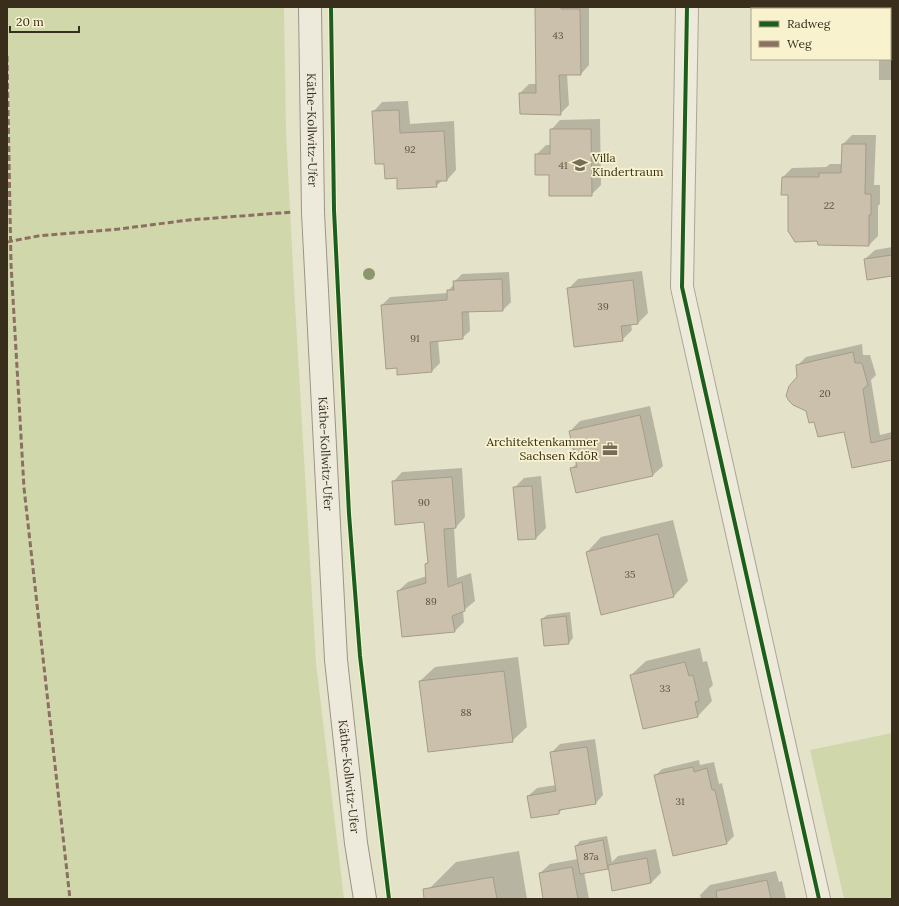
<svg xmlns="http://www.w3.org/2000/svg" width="899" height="906" font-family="Lora,serif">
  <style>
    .green { fill: #d0d8ab }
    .shadow { fill: #0003 }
    .building { fill: #cac0ab; stroke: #a59d89 }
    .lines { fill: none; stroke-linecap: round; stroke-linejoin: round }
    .street-casing { stroke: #aaa694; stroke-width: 24 }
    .secondary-casing { stroke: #9a9584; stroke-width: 24 }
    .street { stroke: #edeadc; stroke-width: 22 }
    .secondary { stroke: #edeadc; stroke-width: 22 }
    .quiet { stroke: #8d6e63; stroke-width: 3; stroke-dasharray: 6 3; stroke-linecap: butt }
    .cycleway-casing { stroke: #f8f3ce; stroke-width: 6 }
    .cycleway { stroke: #1b5e20; stroke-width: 4 }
    .tree { fill: #8b966c }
    .labels { text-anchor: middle; stroke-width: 3.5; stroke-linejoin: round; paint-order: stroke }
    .number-label { font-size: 10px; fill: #5d523f }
    .street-label { font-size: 12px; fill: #392e1b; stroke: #f8f3ce }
    .poi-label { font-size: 12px; fill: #392e1b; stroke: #f8f3ce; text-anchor: start }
  </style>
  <rect width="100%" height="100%" fill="#e5e2ca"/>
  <!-- green -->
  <path class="green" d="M7 7H284L286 132 294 287 316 663 344 899H7Z
    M892 733V899H844L810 750Z"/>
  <!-- shadow -->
  <path class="shadow" d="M536 7H589V65L581 74H567L569 105 560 114 521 113 520 93 529 84H537Z
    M885 7H892V80H879V59H890V9H885Z
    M408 101 410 124 454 121 456 170 447 180H443L436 186 398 177 385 163 373 112 382 102Z
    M600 119 601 185 591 195 550 174 536 155 546 145H551V130L560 120Z
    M852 135H876L874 185H880V204L878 206V236L869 245 789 194 783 177 792 168 826 167 830 164H842L843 144Z
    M892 247V275L865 259 875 250Z
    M642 271 648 313 638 323 631 324 632 330 622 340 568 289 578 279Z
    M509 272 511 302 503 310 469 311 470 331 462 338 438 340 440 363 432 371 398 374V367L382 305 390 297 448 293V291L454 284V282L462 274Z
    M862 344 863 355H870L876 375 871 380 880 435 892 432V459L845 430 798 377 797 366 806 357Z
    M650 406 663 466 653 475 576 492 571 469 577 463 570 431 580 421Z
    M462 468 465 517 456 527H454L457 578 471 573 475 601 463 611 464 622 455 631 398 591 408 582 427 576 426 564 428 562 425 521 393 482 402 472Z
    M541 476 546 528 536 538 519 539 514 488 524 478Z
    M673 520 688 581 674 596 602 613 587 552 601 537Z
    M570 612 573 638 569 643 542 619 547 615Z
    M700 648 703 662 707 661 713 685 709 689 712 701 698 716 631 675 646 661Z
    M518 657 527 727 512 741 420 681 435 667Z
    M595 739 603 795 595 804 563 808 559 813 528 796 537 788 556 785 551 753 560 744Z
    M699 760 700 765 714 762 719 784 722 783 734 836 727 843 655 776 662 769Z
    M607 836 612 862 618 856 656 849 661 873 651 883 609 867 607 868 584 872 589 899H545L540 873 550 864 578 859 576 846 580 841Z
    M519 851 527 899H432L430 888 456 862Z
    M776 871 779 882 782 881 786 899H701L700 895 710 885Z"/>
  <!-- building -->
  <path class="building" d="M535 7H561V9H580L581 75H559L561 115 520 114 519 93H536Z
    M399 110 400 133 444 131 447 181H436L437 187 397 189V178L385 179 384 164H375L372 111Z
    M550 129H591L592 196H549V175H535V154H550Z
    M842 144H866L865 194H871V215H869V246L818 245 817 241 795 242 788 231V195H781L782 177H819V173H841Z
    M892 255V276L867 280 864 259Z
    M502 279 503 311 462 312 463 339 430 342 432 372 397 375V368L386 369 381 305 447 300V290H454L453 281Z
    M633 280 638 324 621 326 623 341 574 347 567 288Z
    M853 352 855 363H862L868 385 863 389 871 443 892 438V460L852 468 844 432 818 437 814 422 809 423 806 411 793 405 789 401 786 396 789 386 797 377 796 365Z
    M640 415 653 476 576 493 570 468 577 467 569 431Z
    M452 477 456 528 444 529V532L448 587 462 582 465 611 452 616 455 632 402 637 397 591 426 583 425 564 428 563 424 522 395 525 392 481Z
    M532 486 536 539 518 540 513 487Z
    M658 534 674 597 601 615 586 552Z
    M566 616 569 644 544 646 541 619Z
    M685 662 689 676 693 675 699 701 695 702 698 717 643 729 630 675Z
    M504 671 513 742 428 752 419 681Z
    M587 747 596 804 559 810V814L531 818 527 796 556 791 550 752Z
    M693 767 694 772 707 768 712 790H715L727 844 673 856 654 775Z
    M603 840 608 869 580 874 575 846Z
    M647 858 651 883 612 891 608 865Z
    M572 867 578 899H543L539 873Z
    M493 877 497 899H424L423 889Z
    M767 880 771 899H717L716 891Z"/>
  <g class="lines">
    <!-- street casing -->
    <g class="street-casing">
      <path id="street" d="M687 7 682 287 819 899"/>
    </g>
    <!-- secondary casing -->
    <g class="secondary-casing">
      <g id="secondary">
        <path id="s1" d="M310 7 313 213 336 660 356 843 365 899"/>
      </g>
    </g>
    <!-- street -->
    <use href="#street" class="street"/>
    <!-- secondary -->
    <use href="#secondary" class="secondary"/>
    <!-- quiet -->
    <path class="quiet" d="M7 56 11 264 24 488 70 899
      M7 242 38 236 119 229 189 220 293 212"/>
    <!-- cycleway casing -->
    <g class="cycleway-casing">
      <path id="cycleway" d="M331 7 334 210 349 514 360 656 389 899
        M687 7 682 287 819 899"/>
    </g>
    <!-- cycleway -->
    <use href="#cycleway" class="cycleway"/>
  </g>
  <!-- trees -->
  <circle class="tree" cx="369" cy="274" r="6"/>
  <!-- icons -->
  <defs>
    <g id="school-bare" transform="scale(1.2)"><path d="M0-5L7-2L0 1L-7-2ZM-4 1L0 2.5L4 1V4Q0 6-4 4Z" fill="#756d58" stroke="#f8f3ce" stroke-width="2.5" paint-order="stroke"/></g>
    <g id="office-bare" transform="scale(1.2)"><path d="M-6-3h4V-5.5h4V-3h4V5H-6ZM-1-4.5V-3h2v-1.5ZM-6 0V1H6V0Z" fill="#756d58" stroke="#f8f3ce" stroke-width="2.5" paint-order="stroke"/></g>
  </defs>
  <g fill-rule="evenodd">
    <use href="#school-bare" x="580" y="165"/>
    <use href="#office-bare" x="610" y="449"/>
  </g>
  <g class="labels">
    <!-- number labels -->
    <g class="number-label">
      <text x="558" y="39">43</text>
      <text x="410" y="153">92</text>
      <text x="563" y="169">41</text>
      <text x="829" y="209">22</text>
      <text x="603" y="310">39</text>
      <text x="415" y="342">91</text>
      <text x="825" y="397">20</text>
      <text x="424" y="506">90</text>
      <text x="630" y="578">35</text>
      <text x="431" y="605">89</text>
      <text x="665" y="692">33</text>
      <text x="466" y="716">88</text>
      <text x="680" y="805">31</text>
      <text x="591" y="860">87a</text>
    </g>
    <!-- street labels -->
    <g class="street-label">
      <text dy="4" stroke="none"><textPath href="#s1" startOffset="123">Käthe-Kollwitz-Ufer</textPath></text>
      <text dy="4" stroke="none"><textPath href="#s1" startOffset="447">Käthe-Kollwitz-Ufer</textPath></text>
      <text dy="4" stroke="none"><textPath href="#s1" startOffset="771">Käthe-Kollwitz-Ufer</textPath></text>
    </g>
    <!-- poi labels -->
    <g class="poi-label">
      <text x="592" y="162">Villa<tspan x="592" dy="14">Kindertraum</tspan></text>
      <text x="598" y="446" text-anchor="end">Architektenkammer<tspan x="598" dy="14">Sachsen KdöR</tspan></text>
    </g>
  </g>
  <!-- border -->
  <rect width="899" height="906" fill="none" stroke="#392e1b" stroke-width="16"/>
  <!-- legend -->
  <rect x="751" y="8" width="140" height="52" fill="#f8f3ce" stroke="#aca486"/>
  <rect x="759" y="21" width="20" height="6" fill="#1b5e20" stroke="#aca486"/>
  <text x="787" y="28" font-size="12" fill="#392e1b">Radweg</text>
  <rect x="759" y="41" width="20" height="6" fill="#8d6e63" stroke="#aca486"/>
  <text x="787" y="48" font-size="12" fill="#392e1b">Weg</text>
  <!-- scale -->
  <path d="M10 26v6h69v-6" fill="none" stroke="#392e1b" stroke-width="2"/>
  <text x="16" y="26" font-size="12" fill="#392e1b" stroke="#f8f3ce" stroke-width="3" paint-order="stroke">20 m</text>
</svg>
